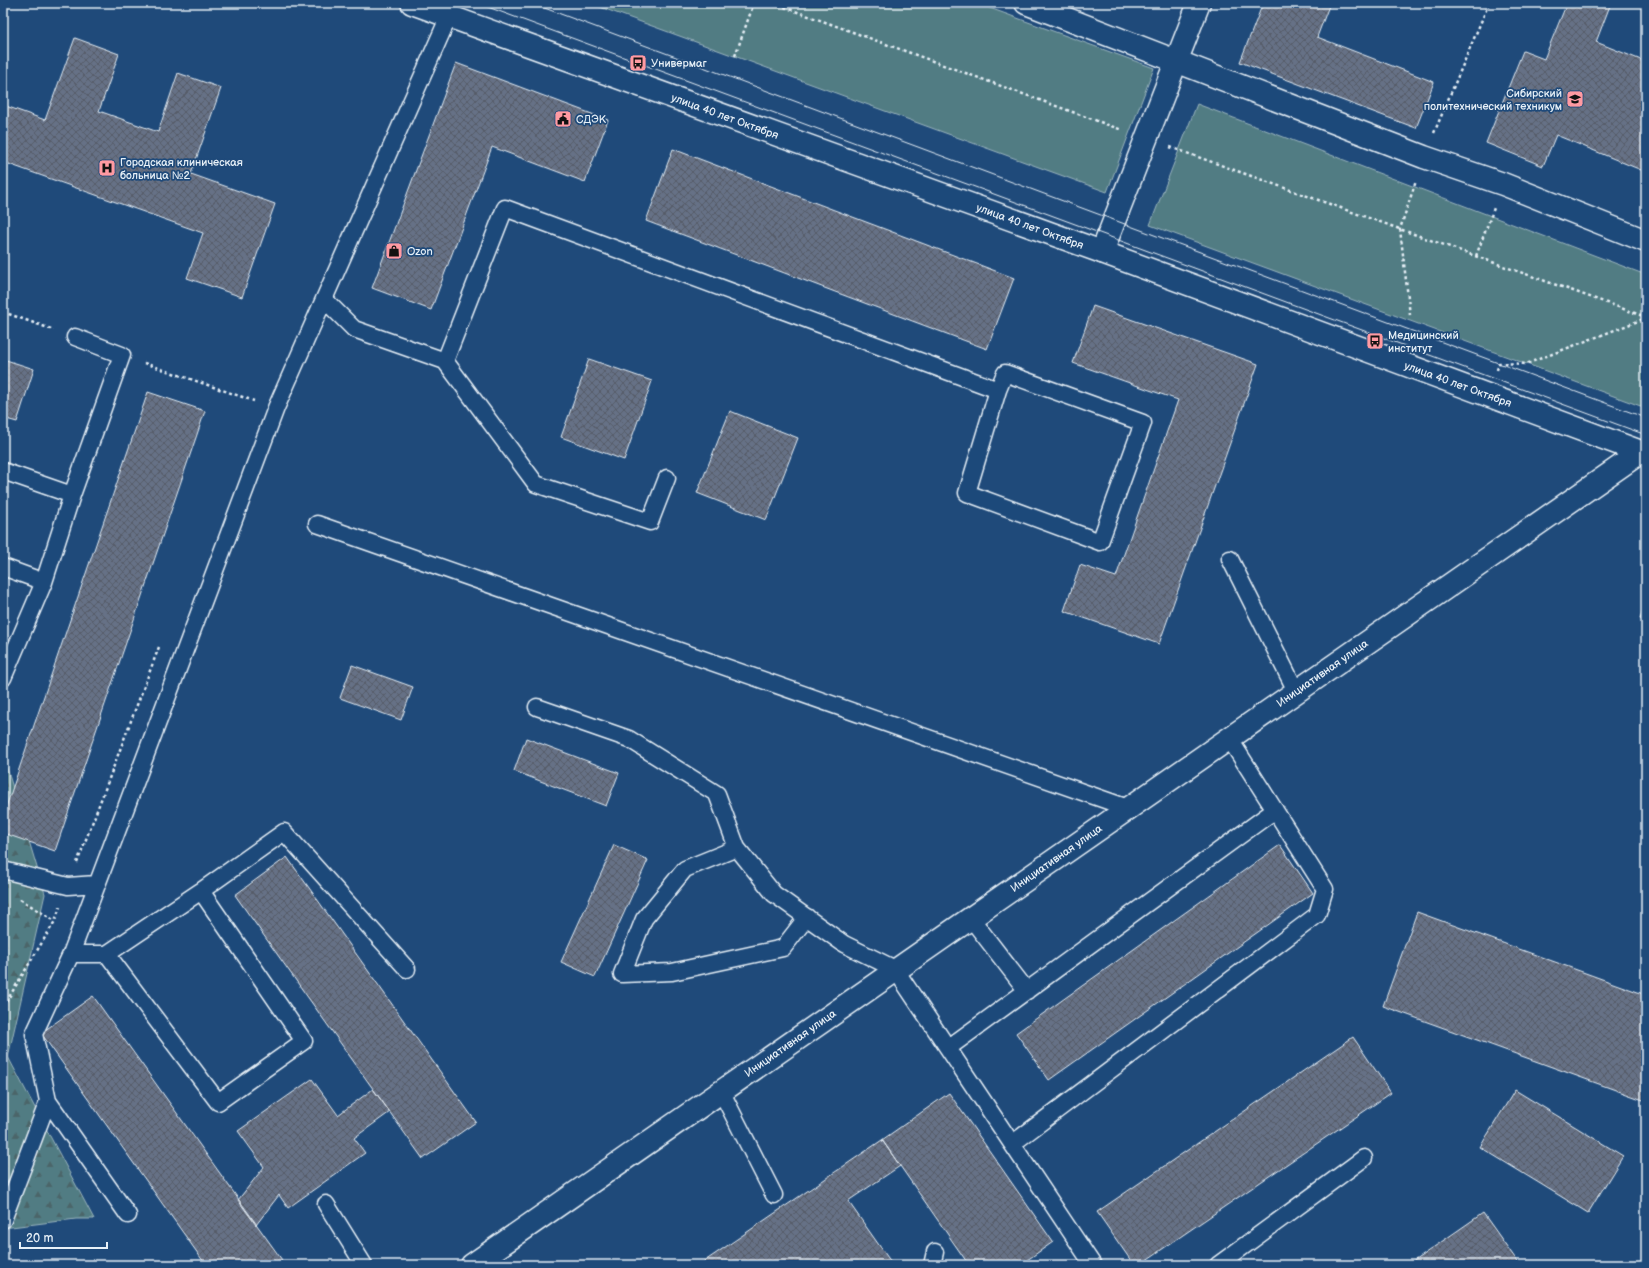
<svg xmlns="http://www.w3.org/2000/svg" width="1649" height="1268" font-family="'Balsamiq Sans',sans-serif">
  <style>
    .forest { fill: url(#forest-firs); stroke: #9cb6be }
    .green { fill: #517c83; stroke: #9cb6be }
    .building { fill: url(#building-cross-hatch); stroke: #e8f1f8 }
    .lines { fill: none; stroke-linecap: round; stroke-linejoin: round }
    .service-casing { stroke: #e8f1f8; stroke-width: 19 }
    .minor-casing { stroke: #e8f1f8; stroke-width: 25 }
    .secondary-casing { stroke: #e8f1f8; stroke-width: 25 }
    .path { stroke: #e8f1f8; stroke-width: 2.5; stroke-dasharray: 3 3; stroke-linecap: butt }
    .service { stroke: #1f4a7a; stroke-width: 16 }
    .minor { stroke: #1f4a7a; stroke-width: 22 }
    .secondary { stroke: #1f4a7a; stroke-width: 22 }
    .tram { stroke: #e8f1f8; stroke-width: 1 }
    .labels { text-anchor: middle; stroke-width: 3.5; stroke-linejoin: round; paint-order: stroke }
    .poi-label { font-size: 11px; fill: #e8f1f8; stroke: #1f4a7a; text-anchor: start }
    .street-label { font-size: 11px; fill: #e8f1f8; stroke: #1f4a7a }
  </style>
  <defs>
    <pattern id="forest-firs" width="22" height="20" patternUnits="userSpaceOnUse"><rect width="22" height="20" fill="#517c83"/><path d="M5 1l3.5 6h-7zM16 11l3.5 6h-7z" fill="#4c6569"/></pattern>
    <pattern id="building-cross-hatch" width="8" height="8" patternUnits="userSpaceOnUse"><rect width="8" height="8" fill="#667186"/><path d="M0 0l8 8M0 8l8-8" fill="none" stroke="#565c68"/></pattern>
  </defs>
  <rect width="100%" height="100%" fill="#1f4a7a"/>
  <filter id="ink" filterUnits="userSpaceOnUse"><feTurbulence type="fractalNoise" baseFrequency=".025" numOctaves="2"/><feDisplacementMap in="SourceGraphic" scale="8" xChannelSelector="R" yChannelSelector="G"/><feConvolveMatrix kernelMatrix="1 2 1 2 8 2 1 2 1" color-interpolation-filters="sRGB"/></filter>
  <g filter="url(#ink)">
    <!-- forest -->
    <path class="forest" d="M3 755 45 894 8 1057 94 1219H76L3 1228Z"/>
    <!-- green -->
    <path class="green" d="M589 3H976L1154 68 1107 192Z
      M1197 104 1646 275V408L1150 225Z"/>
    <!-- building -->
    <path class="building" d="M1263 3H1330L1317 37 1434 82 1416 128 1240 62Z
      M1567 3H1611L1596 42 1646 62V172L1556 135 1543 166 1486 143 1523 51 1544 59Z
      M75 38 119 54 99 111 158 132 178 73 221 88 191 174 275 204 242 297 187 278 203 233 3 162V105L45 120Z
      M456 63 608 120 585 182 492 147 431 310 372 288Z
      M673 149 1014 278 987 349 646 221Z
      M1093 306 1258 364 1159 644 1064 611 1080 565 1116 577 1178 400 1073 363Z
      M3 359 34 369 17 422 3 418Z
      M589 359 652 381 624 460 561 437Z
      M148 392 205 411 55 851 3 833V816Z
      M730 411 798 438 766 520 697 493Z
      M1646 603V621L1640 619Z
      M352 665 413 687 401 720 340 698Z
      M526 738 619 773 606 806 514 771Z
      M614 845 648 860 595 977 561 962Z
      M1280 845 1313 893 1049 1080 1016 1033Z
      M287 857 476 1122 423 1159 235 895Z
      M1417 912 1646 995V1101L1383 1006Z
      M93 996 282 1260 275 1265H206L41 1033Z
      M1353 1037 1391 1093 1139 1265H1134L1097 1212Z
      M312 1079 338 1115 373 1089 390 1112 354 1138 365 1153 288 1208 279 1195 256 1225 238 1200 264 1167 238 1131Z
      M1515 1090 1623 1156 1588 1213 1480 1147Z
      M949 1093 1053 1242 1020 1265H969L882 1140Z
      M882 1140 900 1166 848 1201 893 1265H699Z
      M1483 1213 1520 1265H1408Z"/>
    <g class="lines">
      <!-- service casing -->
      <g class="service-casing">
        <path id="service" d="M324 299 354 329 445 361 505 208 998 390 1005 373 1143 423 1100 542 967 493 998 390
          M445 361 536 484 650 522 667 478
          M3 471 72 495 44 582 3 678
          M72 495 122 355 75 337
          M317 524 1128 808
          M1230 559 1296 691
          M3 567 44 582
          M537 707 629 739 717 794 737 848 774 894 844 944 895 969 1093 1265
          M737 848 685 869 644 919 622 974 672 972 783 948 807 917
          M3 870 68 886 96 884
          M201 891 284 832 407 969
          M970 917 1027 991
          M71 954H107L218 1102 304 1041 201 891 107 954
          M948 1048 1275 810
          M721 1091 774 1195
          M48 1101 128 1215
          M1012 1144 1317 915 1325 889 1229 738
          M326 1204 364 1265
          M3 1220 48 1101 34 1034 71 954 276 408 449 16
          M932 1265 935 1252
          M1218 1265 1364 1158"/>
      </g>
      <!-- minor casing -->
      <g class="minor-casing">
        <path id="minor" d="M1026 3 1424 157 1503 184 1646 241
          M1102 252 1199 3"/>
      </g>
      <!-- secondary casing -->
      <g class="secondary-casing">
        <path id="secondary" d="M412 3 1102 252 1641 452
          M472 1265 1641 452"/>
      </g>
      <!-- path -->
      <path class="path" d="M773 3 1122 130
        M735 56 754 3
        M1434 133 1489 3
        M1170 147 1646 317
        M1476 256 1494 208
        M3 312 54 330
        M1410 315 1400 229 1416 181
        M144 363 254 401
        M1497 370 1499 363 1526 364 1646 318
        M77 863 159 647
        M20 899 55 921
        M3 1007 55 921 60 907"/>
      <!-- service -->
      <use href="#service" class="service"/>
      <!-- minor -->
      <use href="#minor" class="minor"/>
      <!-- secondary -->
      <use href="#secondary" class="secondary"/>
      <!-- tram -->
      <path class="tram" d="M477 3 1646 435
        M531 3 1646 418"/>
    </g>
  </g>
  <!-- icons -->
  <defs>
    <g id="bus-square" transform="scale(0.9)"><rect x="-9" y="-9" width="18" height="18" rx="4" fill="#ff9aa2" stroke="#1f4a7a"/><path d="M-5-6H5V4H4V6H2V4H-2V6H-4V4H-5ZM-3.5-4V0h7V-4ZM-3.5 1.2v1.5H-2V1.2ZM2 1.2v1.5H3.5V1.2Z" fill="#111"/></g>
    <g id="university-square" transform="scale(0.9)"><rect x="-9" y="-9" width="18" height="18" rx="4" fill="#ff9aa2" stroke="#1f4a7a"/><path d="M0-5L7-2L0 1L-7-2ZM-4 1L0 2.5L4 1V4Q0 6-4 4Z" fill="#111"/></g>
    <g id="civic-square" transform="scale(0.9)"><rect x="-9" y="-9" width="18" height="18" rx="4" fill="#ff9aa2" stroke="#1f4a7a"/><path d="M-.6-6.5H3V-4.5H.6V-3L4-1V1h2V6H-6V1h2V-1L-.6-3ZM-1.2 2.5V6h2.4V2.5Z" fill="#111"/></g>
    <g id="hospital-square" transform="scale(0.9)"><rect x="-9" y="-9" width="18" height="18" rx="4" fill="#ff9aa2" stroke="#1f4a7a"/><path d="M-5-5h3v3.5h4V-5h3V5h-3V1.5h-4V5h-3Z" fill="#111"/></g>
    <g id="shop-square" transform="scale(0.9)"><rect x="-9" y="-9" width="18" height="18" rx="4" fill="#ff9aa2" stroke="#1f4a7a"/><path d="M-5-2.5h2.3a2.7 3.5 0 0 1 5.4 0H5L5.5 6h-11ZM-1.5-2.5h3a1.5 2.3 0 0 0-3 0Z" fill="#111"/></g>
  </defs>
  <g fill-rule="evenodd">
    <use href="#bus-square" x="638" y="63"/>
    <use href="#university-square" x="1575" y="99"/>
    <use href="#civic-square" x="563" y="119"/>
    <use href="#hospital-square" x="107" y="168"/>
    <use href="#shop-square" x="394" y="251"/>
    <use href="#bus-square" x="1375" y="341"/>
  </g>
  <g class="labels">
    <!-- poi labels -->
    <g class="poi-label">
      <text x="651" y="67">Универмаг</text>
      <text x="1562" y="97" text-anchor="end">Сибирский<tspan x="1562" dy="13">политехнический техникум</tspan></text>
      <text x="576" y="123">СДЭК</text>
      <text x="120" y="166">Городская клиническая<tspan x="120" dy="13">больница №2</tspan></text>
      <text x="407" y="255">Ozon</text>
      <text x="1388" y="339">Медицинский<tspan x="1388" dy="13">институт</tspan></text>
    </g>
    <!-- street labels -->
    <g class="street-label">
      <text transform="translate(725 116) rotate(20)" y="4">улица 40 лет Октября</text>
      <text transform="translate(1030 226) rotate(20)" y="4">улица 40 лет Октября</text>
      <text transform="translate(1458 384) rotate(20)" y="4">улица 40 лет Октября</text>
      <text transform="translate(1322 673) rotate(-35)" y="4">Инициативная улица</text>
      <text transform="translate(1056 858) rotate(-35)" y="4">Инициативная улица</text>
      <text transform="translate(790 1043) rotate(-35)" y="4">Инициативная улица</text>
    </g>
  </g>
  <!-- margin -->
  <rect width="1649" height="1268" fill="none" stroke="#1f4a7a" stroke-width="16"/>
  <rect x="8" y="8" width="1633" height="1252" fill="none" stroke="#e8f1f8" stroke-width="1.5" filter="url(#ink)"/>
  <!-- scale -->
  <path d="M20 1242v6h87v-6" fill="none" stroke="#e8f1f8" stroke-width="2"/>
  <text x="26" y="1242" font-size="12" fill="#e8f1f8" stroke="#1f4a7a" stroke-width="3" paint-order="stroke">20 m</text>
</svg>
